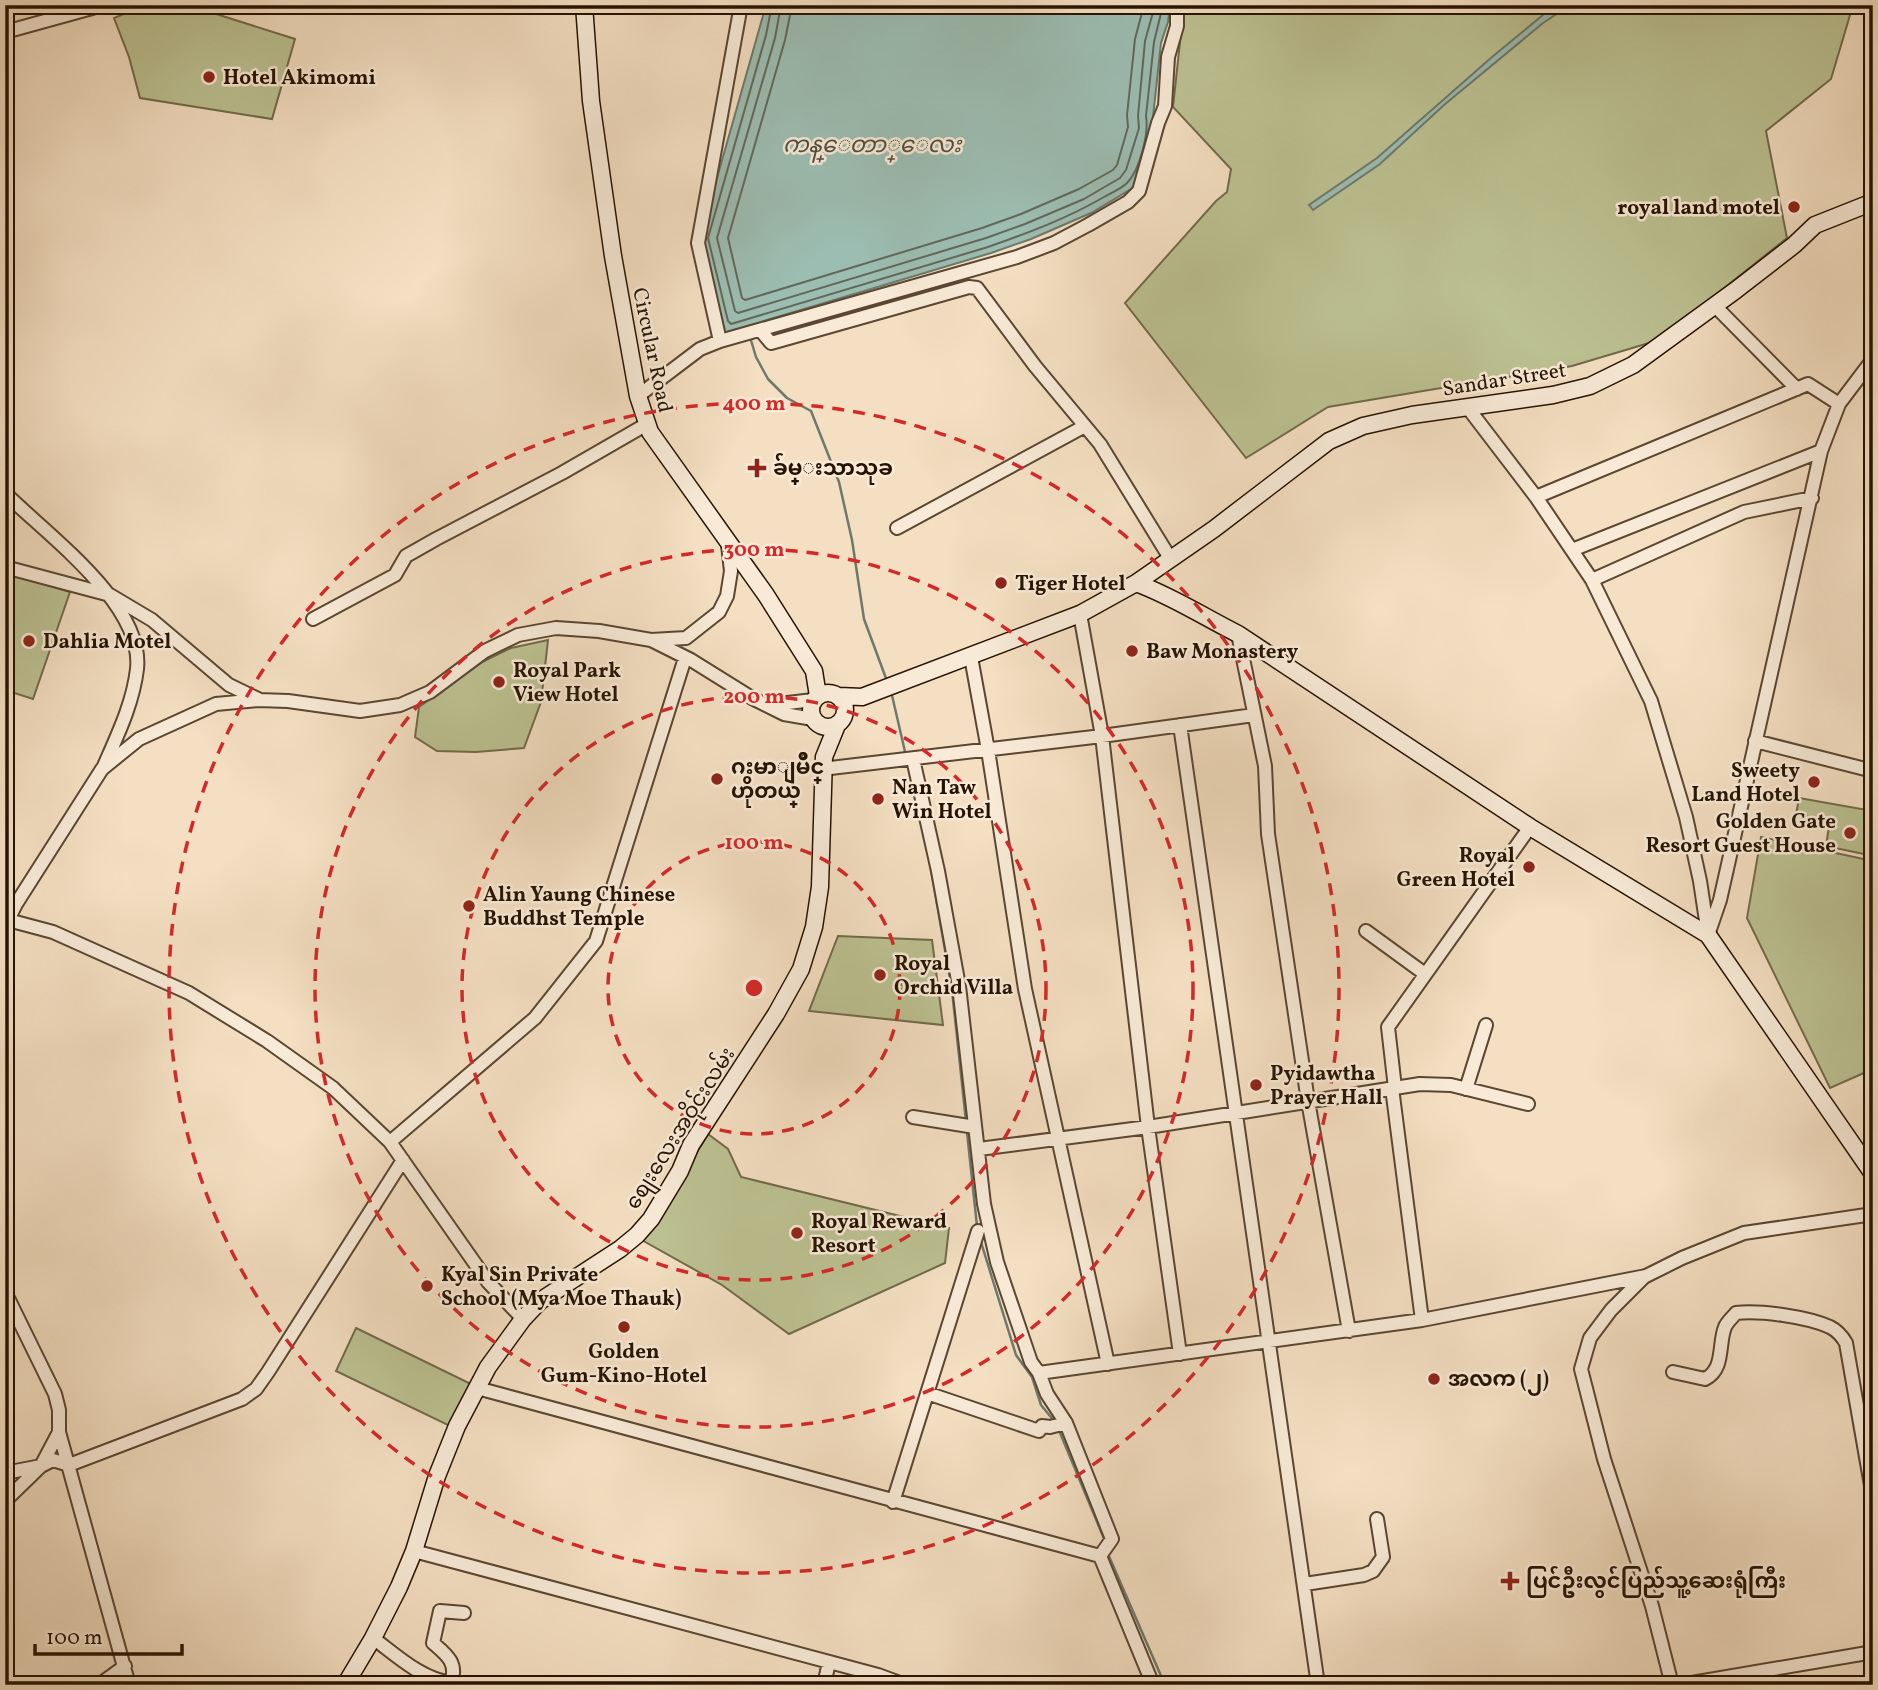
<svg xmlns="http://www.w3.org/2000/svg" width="1878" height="1690" font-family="Vollkorn,'Noto Sans Myanmar',serif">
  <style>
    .green { fill: #bcc192; stroke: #716a4a; stroke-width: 2 }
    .water { fill: #9cbdb2; stroke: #6d796b; stroke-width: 2 }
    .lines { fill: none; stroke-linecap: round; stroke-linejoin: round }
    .shore { stroke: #61685a; stroke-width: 2 }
    .stream { stroke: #6d796b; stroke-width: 2.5 }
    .street-casing { stroke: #5a4631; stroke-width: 16 }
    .secondary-casing { stroke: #261301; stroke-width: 19 }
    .street { stroke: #f8ead7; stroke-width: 12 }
    .secondary { stroke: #f8ead7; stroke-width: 16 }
    .ring { fill: none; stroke: #d62828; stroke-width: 3.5; stroke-dasharray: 12 9 }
    .poi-dot { fill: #8f2418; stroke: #f8ead7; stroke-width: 2.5 }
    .labels { text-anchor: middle; stroke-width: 5; stroke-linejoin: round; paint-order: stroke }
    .poi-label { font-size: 21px; font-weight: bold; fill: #261301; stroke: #f8ead7; text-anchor: start }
    .street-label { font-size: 21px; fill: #261301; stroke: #f8ead7 }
    .water-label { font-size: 23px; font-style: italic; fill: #4f4e3f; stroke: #f8ead7 }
    .centre { fill: #d62828; stroke: #f8ead7; stroke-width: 3.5 }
    .ring-label { font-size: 21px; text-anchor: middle; font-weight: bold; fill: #d62828; stroke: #f8ead7; stroke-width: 5; stroke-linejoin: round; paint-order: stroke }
  </style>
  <rect width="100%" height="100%" fill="#f4dfc2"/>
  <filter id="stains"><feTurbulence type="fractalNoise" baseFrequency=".00286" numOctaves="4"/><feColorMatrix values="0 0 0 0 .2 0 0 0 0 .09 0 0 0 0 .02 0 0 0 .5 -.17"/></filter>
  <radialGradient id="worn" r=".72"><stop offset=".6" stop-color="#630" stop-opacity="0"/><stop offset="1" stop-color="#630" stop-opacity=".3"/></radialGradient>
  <!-- green -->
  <path class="green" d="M145 5H188L295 39 272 119 140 98 129 57 114 18Z
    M1184 5H1853L1831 79 1766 131 1787 238 1659 340 1572 366 1328 407 1246 458 1125 303 1216 201 1227 192 1231 169 1173 107Z
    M5 572 70 592 33 699 5 690Z
    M548 640 541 702 524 748 476 752 437 751 415 737 419 707 482 662 511 648Z
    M1799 798 1873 811V856L1826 846 1830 820 1796 815Z
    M1761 837 1873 861V1069L1830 1088 1747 918Z
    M838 936 932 940 943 1025 809 1011Z
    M708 1134 728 1149 741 1177 949 1228 945 1263 789 1334 722 1285 640 1239 653 1225Z
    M356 1328 473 1385 452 1427 336 1371Z"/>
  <!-- water -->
  <path class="water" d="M766 5H1170L1168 22 1161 43 1153 117 1156 127 1140 177 1131 189 1091 213 1031 239 991 253 724 333 700 238Z
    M1555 5H1570L1543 23 1444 105 1380 164 1313 210 1309 205 1377 158 1492 57Z"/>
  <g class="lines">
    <!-- shore -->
    <path class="shore" d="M772 5 766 35 708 238 728 321 731 324 988 247C1028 233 1068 218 1104 197 1111 193 1121 189 1127 183 1140 170 1149 133 1146 116L1154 42 1163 5
      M781 5 775 38 717 238 735 311 738 313 986 238 1025 224 1084 199 1120 178 1126 170 1139 128 1138 116 1145 41 1155 5
      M792 5 785 40 728 238 742 298 745 300 982 228 1021 214 1079 189 1113 170 1117 165 1128 127 1127 115 1135 39 1144 5"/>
    <!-- stream -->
    <path class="stream" d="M750 337 756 357 768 379 787 398 811 411 839 482 852 540 864 619 887 681
      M891 691 906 756
      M929 858 952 990 966 1121
      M967 1132 977 1226
      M980 1239 1016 1355 1032 1377 1041 1405 1055 1422
      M1058 1428 1105 1541
      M1108 1554 1165 1685"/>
    <!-- street casing -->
    <g class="street-casing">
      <path id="street" d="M5 32 103 5
        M1715 306 1797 389
        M761 331 771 343 969 287 977 288 1035 366 1100 444 1170 558
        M720 341 698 243 741 5
        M638 396 700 349 720 341 1017 257 1054 243 1088 225 1128 202 1139 191 1158 123 1165 106 1168 57 1177 26V5
        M1468 408 1536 497 1592 580 1651 701 1686 817 1700 881 1708 934
        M5 493C47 535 144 604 137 669 133 703 118 734 104 766
        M1536 497 1808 384 1839 404
        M897 528 1085 426
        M1572 550 1821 451
        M5 567 110 595 152 620 229 685 258 699
        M1592 580 1744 512 1812 498
        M1080 614 1102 736 1148 1127 1180 1354
        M313 619 395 575 406 556 436 539 562 473 647 424
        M1238 634 1265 766 1268 834 1308 1101 1349 1331
        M651 640 686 638 719 612 727 596 731 571 728 545
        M971 657 988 750 1025 989 1108 1364
        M771 705 813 700
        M1180 725 1318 1685
        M1755 741 1873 771
        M913 759 938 871 959 986 984 1204 997 1262 1031 1362 1039 1373 1047 1394 1066 1423 1112 1539 1100 1556 1153 1685
        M822 769 1102 736 1254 715
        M8 920 53 932 189 993 267 1041 333 1088 390 1142 488 1282 523 1319
        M5 926 16 904 102 769 139 739 216 704 258 700 288 701 360 711 400 705 430 692 485 651 518 635 556 628 599 631 651 640 691 660 752 698 784 714 813 719
        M1366 931 1425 974
        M1708 935 1720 900 1821 451 1839 404 1873 359
        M1392 1088 1422 1320
        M1395 1088 1388 1027 1530 827
        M1466 1089 1486 1025
        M913 1117 975 1127
        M390 1142 535 1018 596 941 685 658
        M979 1149 1148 1127 1420 1084 1451 1085 1528 1104
        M1645 1276 1611 1310 1590 1338 1581 1369 1604 1459 1652 1606 1672 1685
        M5 1292 55 1394 59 1410V1432L129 1685
        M1673 1372 1705 1379C1725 1369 1718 1344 1725 1327 1727 1322 1733 1317 1736 1313 1760 1310 1808 1317 1830 1327 1838 1331 1842 1336 1846 1343L1873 1497
        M1039 1373 1422 1320 1646 1276 1682 1258 1744 1233 1873 1214
        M477 1388 1100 1556
        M927 1393 1039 1431 1042 1426 1050 1427 1066 1423
        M5 1473 41 1466 53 1460 69 1465 242 1399 256 1389 268 1372 403 1160
        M5 1501 41 1466 59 1432
        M893 1502 978 1231
        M414 1551 878 1675 905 1685
        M1305 1584 1364 1575 1373 1571 1383 1557 1377 1519
        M373 1638C396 1655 421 1679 451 1683 458 1663 447 1655 433 1643L440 1611 464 1613
        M99 1685 125 1666
        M824 1685 829 1662
        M1680 1685 1873 1652"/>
    </g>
    <!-- secondary casing -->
    <g class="secondary-casing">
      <path id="secondary" d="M584 5 591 101 613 256 638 396 650 432 766 595 814 671 818 696
        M1136 583C1172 596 1204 617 1238 634L1530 827 1708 935 1873 1174
        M811 710a17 17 0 1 1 34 0a17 17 0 1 1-34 0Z
        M839 696 862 697 1080 614 1136 583 1214 529 1329 441 1363 426 1412 415 1553 395 1590 386 1633 365 1736 290 1794 245 1815 225 1873 202
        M345 1685 373 1638 399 1587 414 1551 437 1476 457 1426 488 1367 523 1319 540 1301 620 1249 637 1235 651 1219 680 1171 691 1145 776 1014 801 969 814 927 820 887 824 757 837 725"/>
    </g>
    <!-- street -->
    <use href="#street" class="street"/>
    <!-- secondary -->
    <use href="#secondary" class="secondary"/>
  </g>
  <!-- distance rings -->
  <g class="ring">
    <circle cx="754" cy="988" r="146"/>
    <circle cx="754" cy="988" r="292"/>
    <circle cx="754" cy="988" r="439"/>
    <circle cx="754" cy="988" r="585"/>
  </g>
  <!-- markers -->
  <g class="poi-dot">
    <circle cx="209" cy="77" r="7"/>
    <circle cx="1794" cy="207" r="7"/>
    <path d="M753.5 457.5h7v7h7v7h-7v7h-7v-7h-7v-7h7z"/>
    <circle cx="1001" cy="583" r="7"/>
    <circle cx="29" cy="641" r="7"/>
    <circle cx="1132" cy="651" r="7"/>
    <circle cx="499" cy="682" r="7"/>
    <circle cx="717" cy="779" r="7"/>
    <circle cx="1814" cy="782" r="7"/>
    <circle cx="878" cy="799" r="7"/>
    <circle cx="1850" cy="833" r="7"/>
    <circle cx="1529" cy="867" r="7"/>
    <circle cx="469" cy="906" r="7"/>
    <circle cx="880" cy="975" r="7"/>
    <circle cx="1256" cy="1085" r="7"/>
    <circle cx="797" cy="1233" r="7"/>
    <circle cx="427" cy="1286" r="7"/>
    <circle cx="624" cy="1327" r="7"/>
    <circle cx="1434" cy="1379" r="7"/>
    <path d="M1506.5 1570.5h7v7h7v7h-7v7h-7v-7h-7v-7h7z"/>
  </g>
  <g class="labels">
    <!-- poi labels -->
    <g class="poi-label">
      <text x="223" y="84">Hotel Akimomi</text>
      <text x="1780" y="214" text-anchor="end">royal land motel</text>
      <text x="773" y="475">ခ်မ္းသာသုခ</text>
      <text x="1015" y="590">Tiger Hotel</text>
      <text x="43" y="648">Dahlia Motel</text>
      <text x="1146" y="658">Baw Monastery</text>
      <text x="513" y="677">Royal Park<tspan x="513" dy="24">View Hotel</tspan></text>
      <text x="731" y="774">ဂႏမာျမိဳင္<tspan x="731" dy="24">ဟိုတယ္</tspan></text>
      <text x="1800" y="777" text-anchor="end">Sweety<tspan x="1800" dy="24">Land Hotel</tspan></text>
      <text x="892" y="794">Nan Taw<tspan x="892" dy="24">Win Hotel</tspan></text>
      <text x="1836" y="828" text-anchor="end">Golden Gate<tspan x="1836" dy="24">Resort Guest House</tspan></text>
      <text x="1515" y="862" text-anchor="end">Royal<tspan x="1515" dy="24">Green Hotel</tspan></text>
      <text x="483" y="901">Alin Yaung Chinese<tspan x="483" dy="24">Buddhst Temple</tspan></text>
      <text x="894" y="970">Royal<tspan x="894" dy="24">Orchid Villa</tspan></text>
      <text x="1270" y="1080">Pyidawtha<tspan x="1270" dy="24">Prayer Hall</tspan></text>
      <text x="811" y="1228">Royal Reward<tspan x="811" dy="24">Resort</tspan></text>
      <text x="441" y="1281">Kyal Sin Private<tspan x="441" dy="24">School (Mya Moe Thauk)</tspan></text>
      <text x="624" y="1358" text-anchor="middle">Golden<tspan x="624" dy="24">Gum-Kino-Hotel</tspan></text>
      <text x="1448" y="1386">အလက (၂)</text>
      <text x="1526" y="1588">ပြင်ဦးလွင်ပြည်သူ့ဆေးရုံကြီး</text>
    </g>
    <!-- street labels -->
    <g class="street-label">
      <text transform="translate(653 350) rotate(78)" y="7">Circular Road</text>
      <text transform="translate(1504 379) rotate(-9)" y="7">Sandar Street</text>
      <text transform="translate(680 1128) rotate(-58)" y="7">စျေးလေးအဝိုင်းလမ်း</text>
    </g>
    <!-- water labels -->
    <g class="water-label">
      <text x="872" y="152">ကန္ေတာ္ေလး</text>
    </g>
  </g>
  <circle cx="754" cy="988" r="10" class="centre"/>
  <g class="ring-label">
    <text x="754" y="410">400 m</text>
    <text x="754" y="556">300 m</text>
    <text x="754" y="703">200 m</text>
    <text x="754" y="849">100 m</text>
  </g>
  <!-- margin -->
  <rect width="1878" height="1690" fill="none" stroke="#f4dfc2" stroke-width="28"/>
  <rect x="7" y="7" width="1864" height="1676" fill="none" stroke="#261301" stroke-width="3.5"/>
  <rect x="14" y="14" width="1850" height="1662" fill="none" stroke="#261301" stroke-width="2"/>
  <!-- scale -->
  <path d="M35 1644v10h147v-10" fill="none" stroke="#261301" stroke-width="3.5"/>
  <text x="46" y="1644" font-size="21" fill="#261301" stroke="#f8ead7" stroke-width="5" paint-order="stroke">100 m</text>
  <rect width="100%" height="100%" filter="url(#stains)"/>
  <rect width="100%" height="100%" fill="url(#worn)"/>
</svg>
